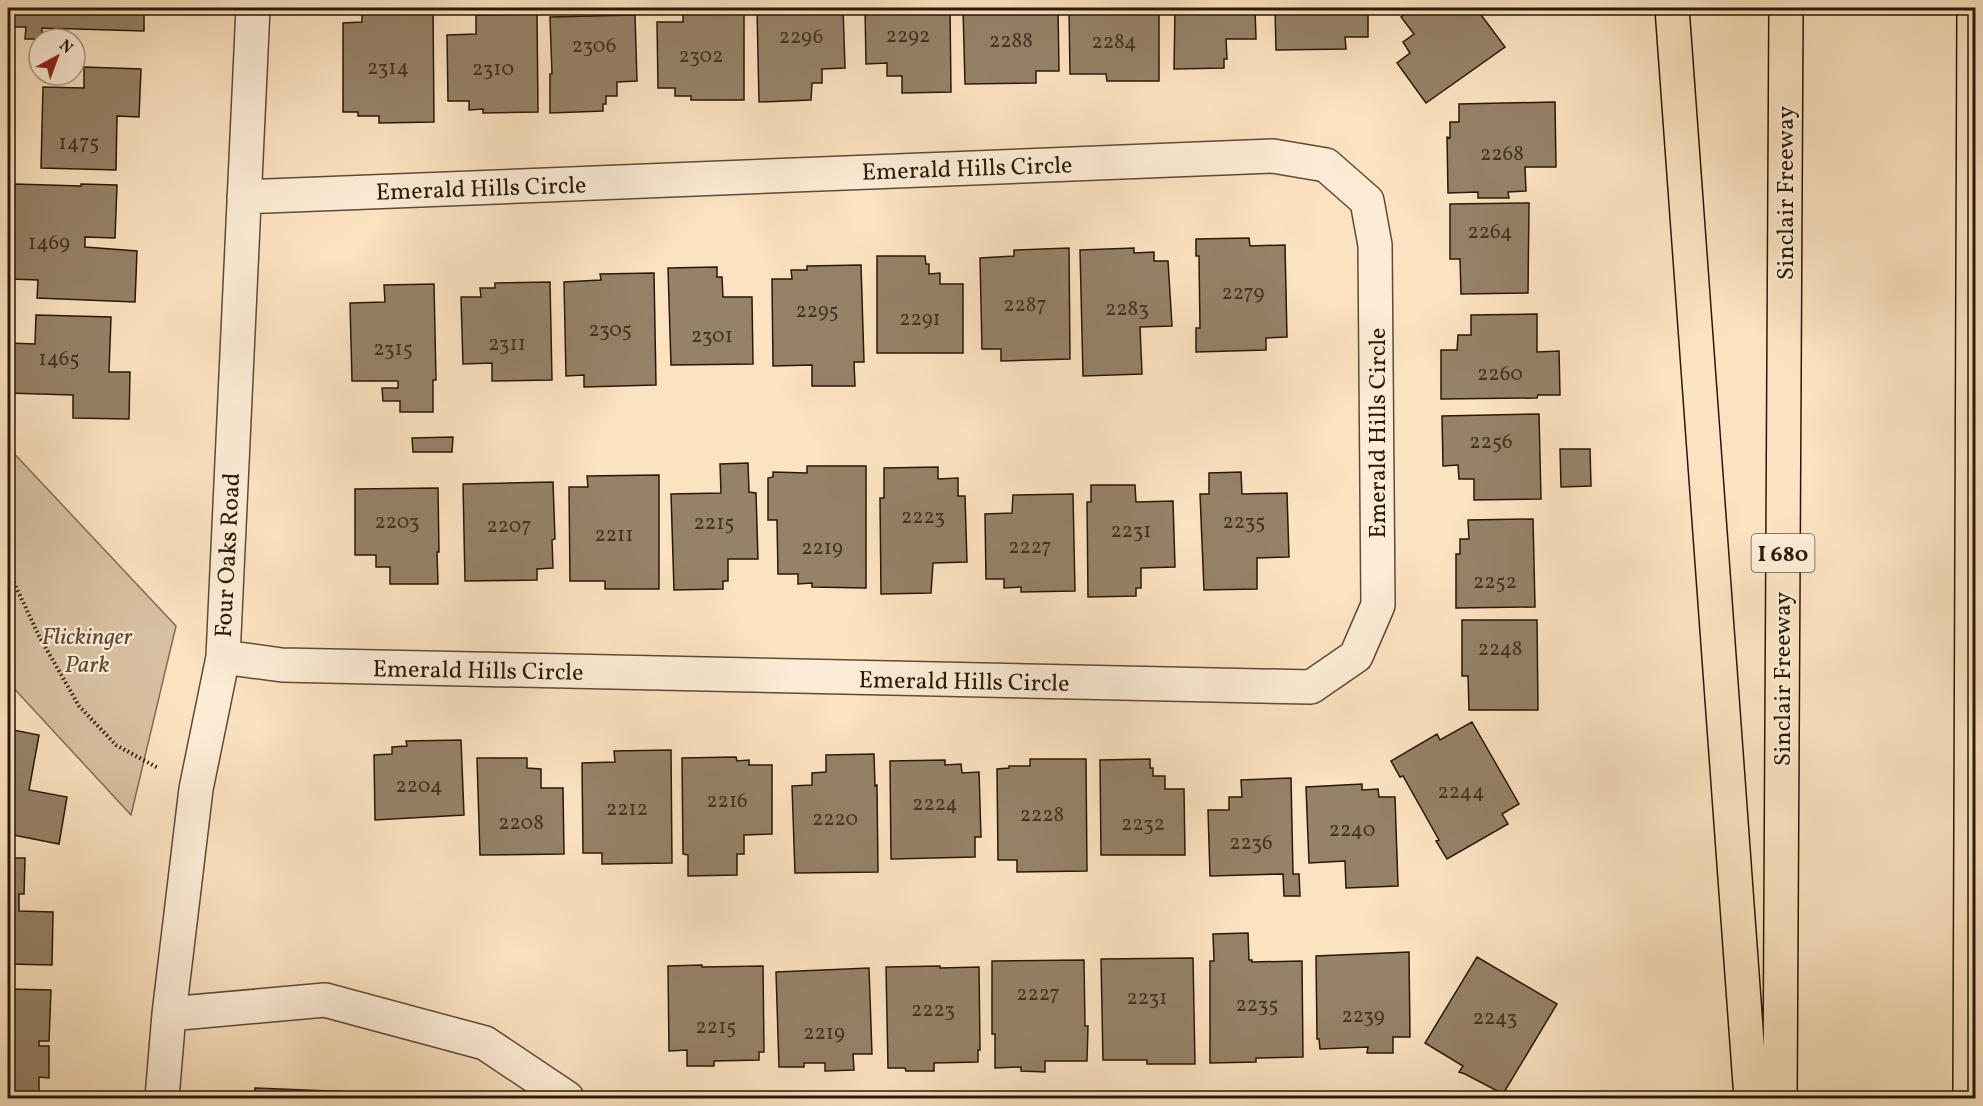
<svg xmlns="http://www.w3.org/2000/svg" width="1983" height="1106" font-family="Vollkorn,serif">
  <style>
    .green { fill: #d7c0a1; stroke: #806c55; stroke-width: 1.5 }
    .building { fill: #968268; stroke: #291909; stroke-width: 1.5 }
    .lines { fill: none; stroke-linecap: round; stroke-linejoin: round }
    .minor-casing { stroke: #5e4b37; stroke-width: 36 }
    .highway-casing { stroke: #291909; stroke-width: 36 }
    .path { stroke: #291909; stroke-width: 4; stroke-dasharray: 1.5 3; stroke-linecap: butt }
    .minor { stroke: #fcecd6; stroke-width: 33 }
    .highway { stroke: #fbe2c0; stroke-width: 33 }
    .labels { text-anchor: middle; stroke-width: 4.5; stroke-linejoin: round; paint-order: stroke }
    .number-label { font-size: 21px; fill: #443321 }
    .shield { fill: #fcecd6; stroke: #685846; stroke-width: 1.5 }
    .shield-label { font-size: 22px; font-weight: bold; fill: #291909 }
    .street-label { font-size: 24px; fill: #291909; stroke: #fcecd6 }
    .park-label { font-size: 24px; font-style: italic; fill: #5d4b37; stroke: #fcecd6 }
  </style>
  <rect width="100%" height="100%" fill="#fbe2c0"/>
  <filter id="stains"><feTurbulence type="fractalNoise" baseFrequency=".00333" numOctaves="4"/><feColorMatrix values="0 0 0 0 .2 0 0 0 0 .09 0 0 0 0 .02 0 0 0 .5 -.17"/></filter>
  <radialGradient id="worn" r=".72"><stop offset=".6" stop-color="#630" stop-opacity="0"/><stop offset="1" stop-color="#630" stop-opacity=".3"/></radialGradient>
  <!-- green -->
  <path class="green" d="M8 447 176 626 131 815 8 682Z"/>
  <!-- building -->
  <path class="building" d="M8 8H144V31L42 28V39H25L26 27H8Z
    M683 8H744V100H691V96H675V88H658L657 22H683Z
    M757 8H843L845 68 822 69V83H812L811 100 759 102Z
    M865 8H950L951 92 902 93V76H887V63L866 64Z
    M963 8H1058L1059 71H1036V83L965 84Z
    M1069 8H1159V81H1107L1106 74H1070Z
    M1175 8H1255L1256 39H1226L1227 59H1224V68L1174 69Z
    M1275 8H1368V37H1345L1346 49 1276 50Z
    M1414 8H1476L1505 47 1426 103 1397 63 1410 53 1403 42 1414 34 1401 17Z
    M433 9 434 122 379 123V116H358V112H343V23L362 22V10Z
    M537 14 538 112 483 113V109L469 110V101H448L447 35 476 34V15Z
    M635 15 637 81 617 82V96H606V104H603V111L550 113V74H552L550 17Z
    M84 67 141 69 139 117 117 116 116 170 41 168 43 87 84 88Z
    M1555 102 1556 167H1525L1526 191 1508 192 1509 198H1478V192L1448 193 1447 137 1450 138V122H1459V104Z
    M15 184 81 186V184L117 185 115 238 85 237V247L137 251 135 302 37 298 38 280 11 279Z
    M1529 203 1528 293 1461 294 1460 259H1450V204Z
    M1249 238 1250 246 1285 245 1287 337 1266 338V350L1196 352V328H1200L1199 256H1196V239Z
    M1069 248 1070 359 1001 361V349H982L980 258 1014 256V250Z
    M1134 248V253L1154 252V261H1168L1172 326 1140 327 1142 374 1083 376 1080 250Z
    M877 256H925L926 264H929V274L940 273V284H963V353H877Z
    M861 265 864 362H854L855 386H812V365L773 366 772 279H792L791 270H807V266Z
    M717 267V277H722L723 297H752L753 364 671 365 668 268Z
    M654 273 656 385 584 387V375L566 376 564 282 601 280 600 274Z
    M550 282 552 380 492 381V363L463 364 461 297H481L480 288H495V283Z
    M8 284H12L11 306H8Z
    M434 284 436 380H433V412H400V401H383L382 388H398V381H352L350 303 385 302 384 285Z
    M1537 314V352L1559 351 1560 395H1538L1537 398 1441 399V350H1457L1458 335H1471V315Z
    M36 315 111 317 109 372H130L129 419 73 418V395L8 393V343L35 344Z
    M1539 414 1541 499 1474 500V479H1459L1458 465 1443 466 1442 416Z
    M453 437 452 452H413L412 438Z
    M1560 449H1590L1591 486 1561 487Z
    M748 463 749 492 756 493 758 559H728V581H723V589L674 590 671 494 721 493 720 464Z
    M807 466H866V588L812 587V583L798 584V574H778L777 520H768V478L773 477V472L807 473Z
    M938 467V479L958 478V496H965L967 562 933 563 931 593 881 594 880 498H884V468Z
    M1241 472 1242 494 1287 493 1289 557 1257 558V589L1204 590 1200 494H1209V473Z
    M659 475V589H605V581H570L569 487H588L587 476Z
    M553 482 555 539 552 540 553 568 537 569V580L465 581 463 484Z
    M1091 485H1135L1136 502 1173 501 1175 567 1141 568V588H1136V596L1088 597 1087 502H1091Z
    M438 488 439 552H437L438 584H390V567H376V555H355V489Z
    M1073 494 1075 591 1021 592V587L1004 588V579H986L985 514 1012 513 1013 495Z
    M1533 519 1535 607 1456 608V554H1460V539H1469L1468 520Z
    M1462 620H1537L1538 710H1469L1468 676H1462Z
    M1472 722 1519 804 1502 814 1508 824 1447 859 1436 841 1439 840 1403 776 1400 777 1391 761 1437 734 1440 740Z
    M8 729 39 735 29 790 67 797 59 844 8 834Z
    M461 740 464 815 375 820 374 755 392 754V747L407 746 406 741Z
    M671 750 672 863 602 864V853H583L582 763 615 762 614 751Z
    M874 754 875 786 877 785 878 872 795 873 792 786 812 785V773L826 772V755Z
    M736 757 737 761 749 760V765H772V834L744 835V854H737V875L688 876V855L683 854 682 758Z
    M477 758H527V768L541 769V788H563L564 854 480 855Z
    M1030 759H1086L1087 871 1017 872V860H998L997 769 1009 768V766H1030Z
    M1150 759V768H1153V776H1165V789H1184L1185 855H1101L1100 760Z
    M945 760V765L961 764 962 773 979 772 981 837H975V857L891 859 890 761Z
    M1291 778 1293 874H1299L1300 896H1284L1283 874 1210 876 1208 810H1229V797H1242L1241 780Z
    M1362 784V790L1378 789 1379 797H1395L1398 886 1346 888 1345 861 1309 863 1306 787Z
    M8 858H25L24 894H19V911L53 912 52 965 8 964Z
    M1248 933 1249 960H1252V962L1302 961 1303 1057 1256 1058V1062L1210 1063V961H1214L1213 934Z
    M1409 952 1410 1037H1393V1053H1367L1368 1047 1320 1049 1319 1039H1317L1316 956Z
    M1477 957 1557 1004 1503 1094 1465 1074 1459 1072 1463 1066 1425 1043Z
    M1193 958 1195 1064H1147V1060H1103L1101 959Z
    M1084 960 1085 1026H1088L1087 1061H1045V1072L1021 1071V1067L995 1068V1034H992V961Z
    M702 965V967L763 966 764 1052H759V1060L714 1061V1066H687V1050L669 1051 668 966Z
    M940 966V968L979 967 980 1050H978V1062L934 1063V1071H906L905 1068H888L886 967Z
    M869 968 872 1054H853L854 1070 825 1071V1063H804V1067H779L776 972Z
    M8 989 51 990 49 1041H39V1046H49V1078L39 1077V1098L8 1097Z
    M255 1088 355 1092V1098H254Z"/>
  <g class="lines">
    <!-- minor casing -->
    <g class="minor-casing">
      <path id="minor" d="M223 657 282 665 1311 687 1356 656 1378 605 1375 245 1367 201 1326 165 1273 156 244 197
        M169 1014 325 1000 485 1043 567 1098
        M162 1098 169 1014 196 789 223 657 253 8"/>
    </g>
    <!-- highway casing -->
    <g class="highway-casing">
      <path id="highway" d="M1672 8 1751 1098
        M1780 1098 1786 8
        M1970 1098 1974 8"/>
    </g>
    <!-- path -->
    <path class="path" d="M8 570 39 636 79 706 116 745 158 768"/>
    <!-- minor -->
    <use href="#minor" class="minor"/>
    <!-- highway -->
    <use href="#highway" class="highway"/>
  </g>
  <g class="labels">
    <!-- number labels -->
    <g class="number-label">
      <text x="908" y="42">2292</text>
      <text x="801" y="43">2296</text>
      <text x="1011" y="47">2288</text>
      <text x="1114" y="48">2284</text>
      <text x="594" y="52">2306</text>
      <text x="701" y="62">2302</text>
      <text x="388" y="74">2314</text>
      <text x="493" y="75">2310</text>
      <text x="79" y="149">1475</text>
      <text x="1502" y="160">2268</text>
      <text x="1490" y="238">2264</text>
      <text x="49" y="249">1469</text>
      <text x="1243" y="299">2279</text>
      <text x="1025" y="311">2287</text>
      <text x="1127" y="315">2283</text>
      <text x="817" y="317">2295</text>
      <text x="920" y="325">2291</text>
      <text x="610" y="336">2305</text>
      <text x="712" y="342">2301</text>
      <text x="507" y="350">2311</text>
      <text x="393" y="355">2315</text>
      <text x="59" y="365">1465</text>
      <text x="1500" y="380">2260</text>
      <text x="1491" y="448">2256</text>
      <text x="923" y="523">2223</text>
      <text x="397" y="528">2203</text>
      <text x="1244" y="528">2235</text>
      <text x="714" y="529">2215</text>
      <text x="509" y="532">2207</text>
      <text x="1131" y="537">2231</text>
      <text x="614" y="541">2211</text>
      <text x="1030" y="553">2227</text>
      <text x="822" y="554">2219</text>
      <text x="1495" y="588">2252</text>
      <text x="1500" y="655">2248</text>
      <text x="419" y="792">2204</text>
      <text x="1461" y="798">2244</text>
      <text x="727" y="807">2216</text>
      <text x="935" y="810">2224</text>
      <text x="627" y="815">2212</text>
      <text x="1042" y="821">2228</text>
      <text x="835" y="825">2220</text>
      <text x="521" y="829">2208</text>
      <text x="1143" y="830">2232</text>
      <text x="1352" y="836">2240</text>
      <text x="1251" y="849">2236</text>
      <text x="1038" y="1000">2227</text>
      <text x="1147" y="1004">2231</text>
      <text x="1257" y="1011">2235</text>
      <text x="933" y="1016">2223</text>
      <text x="1363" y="1022">2239</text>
      <text x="1495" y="1024">2243</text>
      <text x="716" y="1033">2215</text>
      <text x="824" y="1039">2219</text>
    </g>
    <!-- shield labels -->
    <rect class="shield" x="1751.5" y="534" width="63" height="38" rx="4.5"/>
    <g class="shield-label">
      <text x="1783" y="561">I 680</text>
    </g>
    <!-- street labels -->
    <g class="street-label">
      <text transform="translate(967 168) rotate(-2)" y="8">Emerald Hills Circle</text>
      <text transform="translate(481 188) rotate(-2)" y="8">Emerald Hills Circle</text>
      <text transform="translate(1785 193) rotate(-90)" y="8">Sinclair Freeway</text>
      <text transform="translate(1377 433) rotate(-90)" y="8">Emerald Hills Circle</text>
      <text transform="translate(227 555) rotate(-87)" y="8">Four Oaks Road</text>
      <text transform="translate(478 670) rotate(1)" y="8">Emerald Hills Circle</text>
      <text transform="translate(1782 679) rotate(-90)" y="8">Sinclair Freeway</text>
      <text transform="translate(964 681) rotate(1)" y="8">Emerald Hills Circle</text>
    </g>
    <!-- park labels -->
    <g class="park-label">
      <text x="87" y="644">Flickinger<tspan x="87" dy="28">Park</tspan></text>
    </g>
  </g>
  <!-- margin -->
  <rect width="1983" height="1106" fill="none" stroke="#fbe2c0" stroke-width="30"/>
  <rect x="9" y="9" width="1965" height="1088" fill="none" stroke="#291909" stroke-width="3"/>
  <rect x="15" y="15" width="1953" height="1076" fill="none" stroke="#291909" stroke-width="1.5"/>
  <!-- north arrow -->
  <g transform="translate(57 57) rotate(41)"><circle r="28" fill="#fcecd6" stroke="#a89884" stroke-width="1.5"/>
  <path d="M0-4.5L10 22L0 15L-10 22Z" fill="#8f2418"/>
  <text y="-9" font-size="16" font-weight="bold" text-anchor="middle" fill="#291909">N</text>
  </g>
  <rect width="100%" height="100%" filter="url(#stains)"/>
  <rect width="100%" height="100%" fill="url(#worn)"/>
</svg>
